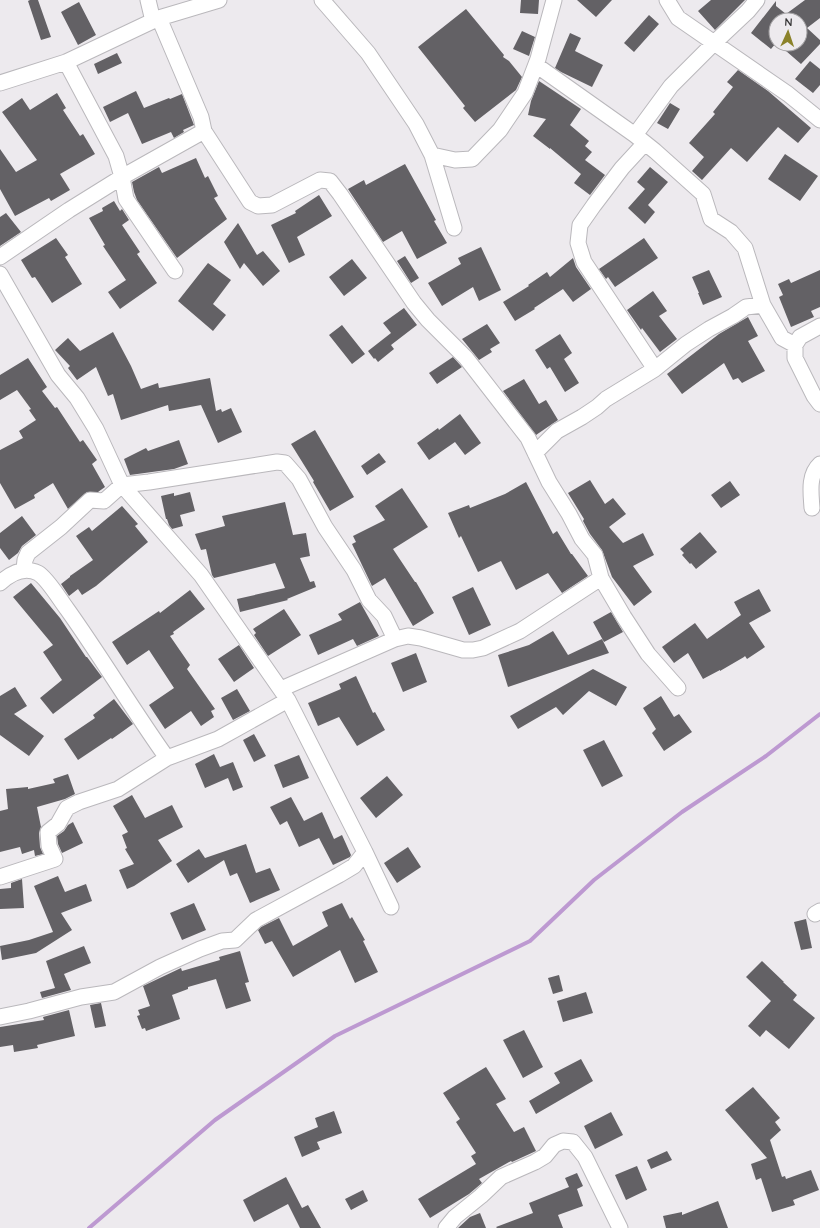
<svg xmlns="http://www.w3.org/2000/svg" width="820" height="1228" font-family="Quicksand,sans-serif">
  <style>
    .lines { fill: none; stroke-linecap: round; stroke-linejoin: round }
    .stream { stroke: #bd99d1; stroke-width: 4 }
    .building { fill: #636165 }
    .minor-casing { stroke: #bab8bc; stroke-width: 17 }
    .minor { stroke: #fff; stroke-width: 15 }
  </style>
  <rect width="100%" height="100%" fill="#edeaee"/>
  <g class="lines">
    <!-- stream -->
    <path class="stream" d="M89 1228 215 1120 335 1036 530 941 594 880 682 812 766 756 820 714"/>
  </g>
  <!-- building -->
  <path class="building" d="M30 0H38L51 37 41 40 28 1Z
    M521 0H539L538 14 520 13Z
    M577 0H612L596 17Z
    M711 0H745L715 30 698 11Z
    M805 0H820V18L807 28 820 40V44L801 64 778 44H800V20H776V43L771 49 751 33 776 1V6L786 14Z
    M79 2 96 35 78 45 61 12Z
    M466 9 504 55 503 57 509 61 522 77 516 90 475 122 463 108 465 106 418 47Z
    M649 15 659 24 634 52 624 43Z
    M522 31 535 37 529 56 513 49Z
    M570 33 581 38 575 51 603 65 592 87 561 72 555 68Z
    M117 53 122 63 98 74 94 64Z
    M810 61 820 69V85L813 93 795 79Z
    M738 70 768 91 811 128 798 143 778 127 747 162 731 148 702 180 692 171 704 157 689 143 715 114 713 112 733 87 727 82Z
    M539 81 581 109 570 125 589 141 585 146 592 152 585 160 605 175 590 195 574 183 581 174 550 148V149L533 136 546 119 528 115 531 101Z
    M136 91 144 108 169 98 170 99 182 94 194 125 183 130 184 132 174 138 171 132 142 144 128 113 110 122 103 107Z
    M57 93 66 108 63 110 80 136 83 134 95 154 60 174 70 190 51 201 49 198 15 216 0 189V149L16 172 37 160 2 112 22 98 30 110Z
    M670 103 680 109 668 129 657 123Z
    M785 154 818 176 800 201 768 179Z
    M196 158 205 178 208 176 218 196 214 198 227 219 177 258 137 200 134 192 132 182 159 167 162 173Z
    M405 164 436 220 434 221 447 243 417 259 402 231 383 242 348 189 364 180 366 185Z
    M650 167 668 182 648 205 655 212 645 224 628 208 645 189 637 182Z
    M319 195 332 216 297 237 305 255 289 263 271 225 296 213 295 211Z
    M114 201 120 211 122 209 129 220 122 225 140 252 137 254 157 283 120 309 108 292 126 280 103 246 105 245 89 218 103 211 102 208Z
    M6 213 21 232 0 246V217Z
    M238 223 257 255 263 251 280 271 263 286 244 263 240 269 224 242Z
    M56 238 68 255 65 257 82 284 52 303 35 277 32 278 21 260Z
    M644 238 658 258 615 287 608 277 606 279 599 269Z
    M481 247 501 290 479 301 473 287 442 306 428 283 461 264 458 258Z
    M405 256 419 278 411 283 397 261Z
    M573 258 576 267 591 289 573 302 563 289 534 308 535 309 515 321 503 302 529 286 528 285 547 272 550 277Z
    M352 259 367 278 344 296 329 277Z
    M208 263 231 280 213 304 226 315 213 331 178 301Z
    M709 270 722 297 703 305 698 293H699L692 277Z
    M820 270V307L811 311 814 317 791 327 779 297 783 295 778 284 789 279 791 283Z
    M653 291 667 311 659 316 677 339 660 352 642 328 641 330 627 310Z
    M404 308 417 325 391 345 394 349 378 362 375 358 374 359 368 351 391 333 383 323Z
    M748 317 758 336 748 341 765 371 742 383 738 378 733 380 724 363 682 394 667 374 719 334Z
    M487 324 500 343 490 349 492 352 479 360 462 339Z
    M342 325 365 354 352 364 329 335Z
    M113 332 131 366 141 389 158 383 159 388 210 378 216 411 221 409 222 412 231 408 242 432 218 443 201 405 169 411 168 405 121 420 113 394 108 396 96 367 77 380 68 368 70 366 55 350 68 338 80 351Z
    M560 334 572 353 564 359 579 383 565 392 550 367 547 369 535 350Z
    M453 357 462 367 437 384 429 373Z
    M28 358 47 387 42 391 55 408 57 407 80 442 83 440 97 460 92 464 105 487 98 492H87L68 509 53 483 34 495 35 498 15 509 0 483V450L23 438 19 431 36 420 29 410 31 409 17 390 0 400V375Z
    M524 379 539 404 546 400 558 420 536 435 503 391Z
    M460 414 481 443 465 455 455 442 429 460 417 443 438 428 439 430Z
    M315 430 354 497 330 511 313 482 314 481 291 444Z
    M179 440 188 464 174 469 130 475 124 459 146 448 148 451Z
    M379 453 386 462 367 475 361 466Z
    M590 480 605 504 613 498 626 514 609 527 623 543 643 533 654 555 633 566 652 592 634 606 612 577 602 550 590 534 583 521 584 519 568 493Z
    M730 481 740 495 721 508 711 495Z
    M526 482 553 534 557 531 571 554H572L588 576 562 593 548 573 516 590 501 561 478 572 461 536 459 538 448 513 469 505 470 508 505 494Z
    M402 488 428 527 393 549 415 582H416L434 613 413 626 385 578 372 586 352 544 356 542 353 536 385 520 375 506Z
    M190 492 195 511 180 515 183 526 172 529 169 525 167 519H166L161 496 174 493V496Z
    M285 502 293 535 306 533 310 556 300 558 310 582 314 581 316 587 287 599 288 600 240 612 237 599 285 588 275 563 214 578 212 575 206 549 201 550 195 534 225 526 222 516Z
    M122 506 138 524 135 526 148 542 96 586 82 595 78 589 69 596 61 584 70 577V576L93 560 76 536 89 527 92 531Z
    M22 516 36 535 22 546 18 553 9 560 0 548V533Z
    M700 532 717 552 696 569 691 563 690 564 682 555 684 553 680 549Z
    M31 583 60 618 86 657H87L102 677 53 714 40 698 62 680 43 652 53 645 13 597Z
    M473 587 491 625 469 635 452 597Z
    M759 589 771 611 749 623 765 647 747 659 745 656 744 657 720 671V670L703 679 688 653 674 663 662 647 695 623 707 639 741 615 734 602Z
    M190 590 205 609 173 632 174 634 170 636 190 665 187 669 215 709 211 711 214 717 201 726 191 711 165 729 149 705 174 688 149 650 127 665 112 642 159 611 160 613Z
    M360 602 379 636 357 646 353 639 318 655 309 635 342 620 338 614Z
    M284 609 301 635 268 656 254 635 256 633 253 629Z
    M611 612 623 632 604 642 593 622Z
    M553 631 568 655 602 639 609 653 508 687 498 655 529 645Z
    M239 645 254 668 234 682 218 659Z
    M416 653 427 682 403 692 391 663Z
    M593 669 627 687 616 706 589 691 563 715 556 707 518 729 510 716Z
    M356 676 373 713 375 712 385 730 357 746 339 717 318 726 308 703 341 689 339 684Z
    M15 687 27 706 14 714 44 736 29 756 0 735V696Z
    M237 689 250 711 233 720 221 698Z
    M661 696 674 717 679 714 692 732 664 751 652 733 656 729 643 708Z
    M114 699 133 724 112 739 111 738 78 760 64 739 95 718 93 715Z
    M254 734 266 756 254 762 243 740Z
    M604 740 623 776 602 787 583 750Z
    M214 754 220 767 233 762 243 787 233 791 228 778 205 788 195 764Z
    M299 755 309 778 283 788 274 765Z
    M68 774 75 794 65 799 37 807 41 827 39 833 40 847 43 854 35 856 34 850 22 854 20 847 0 852V811L8 809 6 789 28 787V789L55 783 53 779Z
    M387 776 403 795 376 818 360 798Z
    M132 795 145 818 172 805 183 827 158 840 172 861 134 886 127 889 119 870 134 864 125 849 127 848 122 835 128 832 113 806Z
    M291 797 304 821 322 812 334 839 342 835 351 855 350 857 333 865 319 838 299 847 287 821 280 825 270 807Z
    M73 822 83 843 62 853 58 844 57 836 64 831 68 825Z
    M246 844 256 873 270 868 280 890 250 903 237 873 230 876 224 860 188 883 176 864 199 849 205 858Z
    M408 847 421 867 397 883 384 863Z
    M58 876 65 892 86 884 92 901 61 913 72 930 36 953 2 960 0 946 29 940 53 932 34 886Z
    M22 879 24 908 0 909V889L11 888V883Z
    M194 903 206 930 182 940 170 913Z
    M342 903 350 919 352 917 365 940 363 941 378 972 355 983 340 950 293 977 272 941 265 944 258 930 261 927 279 918 293 946 328 926 322 912Z
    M806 919 812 948 801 950 794 922Z
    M84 946 91 963 64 974 71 990 42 998 40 992 55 988 46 961Z
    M240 951 249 982 245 983 251 1001 226 1009 216 979 188 987V989L172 995 180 1019 146 1031 145 1028 142 1029 137 1016 140 1015 138 1010 150 1006 143 986 181 968 182 971 220 960 219 957Z
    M762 961 784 982H783L797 995 793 1000 815 1018 789 1049 766 1030 760 1037 748 1026 771 1001 746 977Z
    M559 975 563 991 553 994 548 978Z
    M586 992 593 1013 563 1022 557 1001Z
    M101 1003 106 1026 95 1028 90 1005Z
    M69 1010 75 1036 37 1045 38 1048 14 1052 13 1045 0 1047V1027L44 1020 43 1017Z
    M524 1030 543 1067 523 1078 503 1040Z
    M581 1059 593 1081 536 1114 529 1101 560 1083 554 1073Z
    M486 1067 506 1099 496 1104 514 1132 524 1127 536 1151 512 1162 511 1161 479 1179 482 1183 469 1194 430 1218 418 1199 476 1164 471 1156 476 1153 456 1122 460 1119 443 1093Z
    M753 1087 780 1118 775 1122 781 1130 770 1140 782 1177 785 1176 786 1179 811 1170 819 1190 793 1200 795 1205 772 1212 761 1178 756 1180 751 1164 767 1158 725 1110Z
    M334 1111 342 1133 317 1142 320 1149 302 1157 294 1137 318 1127 315 1118Z
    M611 1112 623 1135 595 1149 584 1126Z
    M667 1151 672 1160 651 1169 647 1160Z
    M637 1166 647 1190 626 1200 615 1175Z
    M577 1173 583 1186 577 1189 583 1206 558 1215 563 1228H497L496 1227 533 1213 529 1203 569 1187 565 1178Z
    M286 1177 302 1208 308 1205 321 1228H300L288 1204 254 1222 243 1200Z
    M363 1190 368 1201 351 1210 345 1199Z
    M718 1201 728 1228H666L663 1216 682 1212V1215Z
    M480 1213 486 1228H458L470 1217Z"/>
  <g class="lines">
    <!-- minor casing -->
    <g class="minor-casing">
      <path id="minor" d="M148 0 153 21
        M322 0 368 53 416 124 432 155 454 228
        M667 0 678 18 788 94 820 120
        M159 18 201 117 204 131 250 202 258 206 272 205 320 180 330 181 340 194 414 303 428 320 466 358 528 438 549 482 569 514 582 539 595 555 601 578 624 617 648 654 678 688
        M66 62 116 156 122 177 126 199 175 271
        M536 65 635 135 655 151 703 194 711 219 731 232 745 248 763 305 782 338 795 345
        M0 83 66 62 159 18 219 0
        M635 135 671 86 714 43 748 11 757 0
        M645 143 622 168 594 205 580 225 578 243 584 262 655 369
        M432 155 455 160 472 159 500 130 525 93 538 59 554 0
        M0 257 69 210 122 177 204 131
        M0 274 58 375 77 398 96 429 122 485 201 575 288 700 365 852 391 907
        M820 326 800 337 795 345V358L814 396 820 404
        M535 453 557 431 582 417 597 407 606 399 655 369 686 344 709 329 733 316 746 307 763 305
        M812 508C811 493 808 475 820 464
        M24 569 25 560 28 553 61 527 90 500 104 501 122 485 149 482 277 462 285 463 299 479 325 527 354 570 369 600 384 616 395 639
        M0 583C11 573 24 566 38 573 48 579 60 600 67 609 102 658 132 709 167 758
        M281 689 395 639 408 636 421 638 463 650H473L483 648 520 631 601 578
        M0 877 55 859 49 846 48 832 58 824 67 808 79 802 118 789 167 758 218 739 288 700
        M815 914 820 911
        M0 1017 29 1011 81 997 114 992 160 967 200 949 222 941 235 940 256 920 339 875 354 866 365 852
        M446 1228 455 1217 481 1196 501 1177 535 1162 545 1156 554 1145 563 1141 573 1142 585 1157 620 1228"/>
    </g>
    <!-- minor -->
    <use href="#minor" class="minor"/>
  </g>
  <!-- north arrow -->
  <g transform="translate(788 32) rotate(3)"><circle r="19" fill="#edeaee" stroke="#a4a2a4"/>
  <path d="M0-3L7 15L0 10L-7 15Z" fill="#8b822a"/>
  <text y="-6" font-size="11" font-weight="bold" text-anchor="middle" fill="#363536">N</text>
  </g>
</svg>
